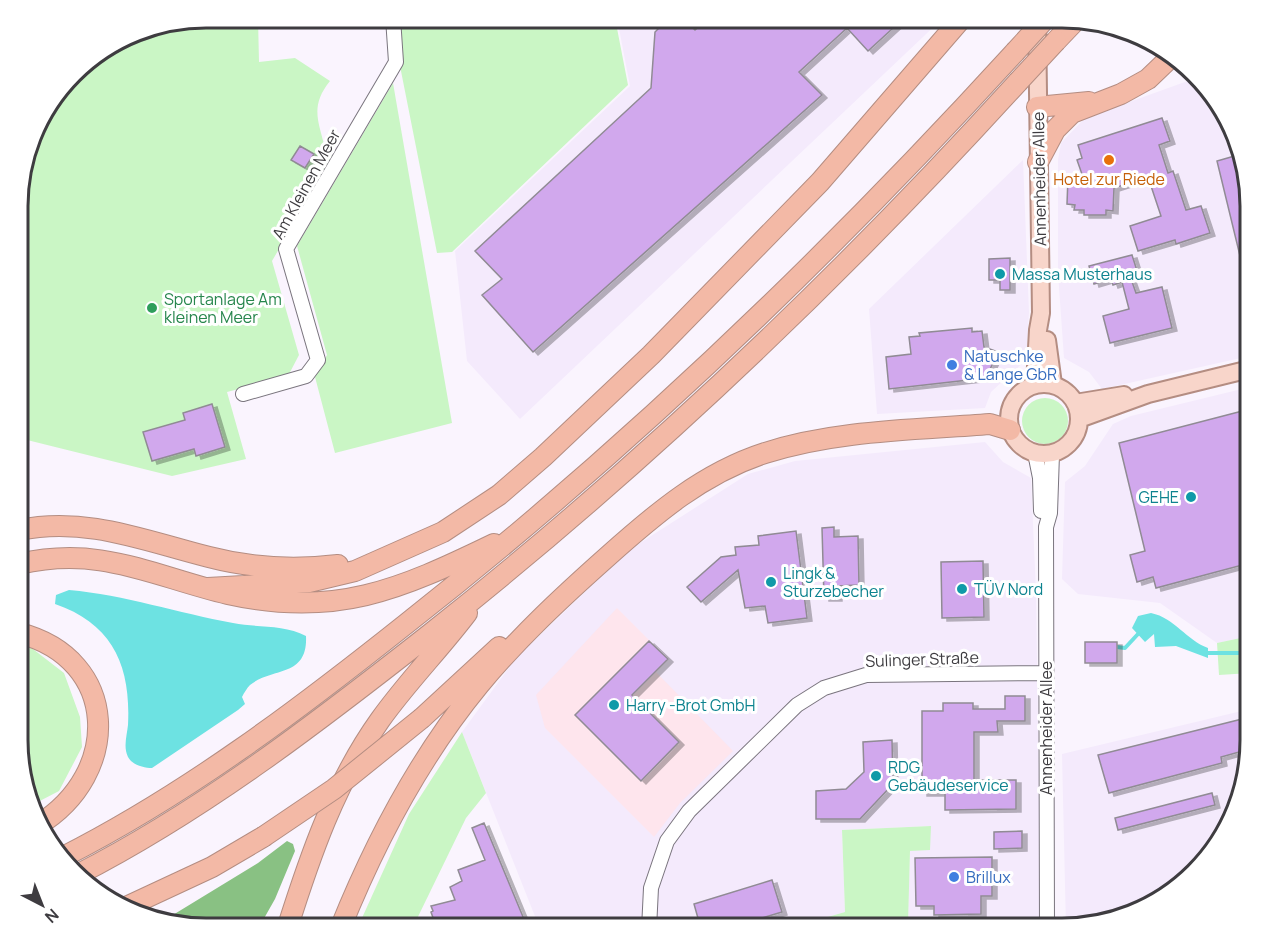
<svg xmlns="http://www.w3.org/2000/svg" width="1268" height="947" font-family="Manrope,sans-serif">
  <style>
    .built { fill: #f4eafc }
    .industrial { fill: #fee5ed }
    .green { fill: #caf6c5 }
    .forest { fill: #89c183 }
    .water { fill: #6de2e2 }
    .lines { fill: none; stroke-linecap: round; stroke-linejoin: round }
    .stream { stroke: #6de2e2; stroke-width: 4 }
    .building { fill: #d1a8ed; stroke: #908b94; stroke-width: 1.5; filter: url(#shadow) }
    .minor-casing { stroke: #7a757e; stroke-width: 16 }
    .major-casing { stroke: #b48d82; stroke-width: 20 }
    .highway-casing { stroke: #b48d82; stroke-width: 22 }
    .minor { stroke: #fff; stroke-width: 14 }
    .major { stroke: #f8d5ca; stroke-width: 16 }
    .highway { stroke: #f3b9a6; stroke-width: 20 }
    .highway-bridge-casing { stroke: #b48d82; stroke-width: 22; stroke-linecap: butt }
    .highway-bridge { stroke: #f3b9a6; stroke-width: 20 }
    .food-dot { fill: #e8710a; stroke: #fff; stroke-width: 2 }
    .culture-dot { fill: #0f9aa8; stroke: #fff; stroke-width: 2 }
    .leisure-dot { fill: #2e9e5b; stroke: #fff; stroke-width: 2 }
    .shop-dot { fill: #3f7fe0; stroke: #fff; stroke-width: 2 }
    .labels { text-anchor: middle; stroke-width: 6; stroke-linejoin: round; paint-order: stroke }
    .street-label { font-size: 16px; fill: #3e3c40; stroke: #fff }
    .food-label { font-size: 16px; fill: #c56008; stroke: #fff }
    .culture-label { font-size: 16px; fill: #0d838f; stroke: #fff; text-anchor: start }
    .leisure-label { font-size: 16px; fill: #27864d; stroke: #fff; text-anchor: start }
    .shop-label { font-size: 16px; fill: #366cbe; stroke: #fff; text-anchor: start }
    .rim { fill: none; stroke: #3e3c40; stroke-width: 3 }
  </style>
  <defs>
    <filter id="shadow"><feDropShadow dx="5" dy="3" stdDeviation="0" flood-color="#0004"/></filter>
  </defs>
  <rect width="100%" height="100%" fill="#faf4fe"/>
  <!-- built -->
  <path class="built" d="M617 18H943L520 419 467 361 455 251 630 86Z
    M1196 78 1231 123 1250 206V356L1102 389 1089 372 1064 358 1058 273V160L1061 143 1085 118Z
    M1023 160 1029 312 1026 360 991 392 985 408 877 414 869 309Z
    M1250 387V636L1217 643 1160 603 1078 594 1062 579 1065 482 1085 466 1113 424 1131 416Z
    M985 442 1003 462 1031 478 1036 592 1041 926 908 925 910 850 930 826 842 830 845 912 786 929H540L462 732 516 658 629 550 748 474 795 461Z
    M1250 709V753L1236 813 1203 865 1145 910 1066 928 1062 754Z"/>
  <!-- industrial -->
  <path class="industrial" d="M617 608 668 659 656 672 733 751 680 803 654 837 545 728 536 695Z"/>
  <!-- green -->
  <path class="green" d="M207 18H258L259 62 295 58 330 81C309 107 319 122 326 152L333 156 272 261 299 355 288 376 227 392 246 459 172 476 19 438 20 182 43 113 82 65 146 28Z
    M400 18H615L628 85 452 252 437 253 400 66Z
    M393 83 452 423 335 453 315 377 327 355 297 246Z
    M1022 421a23 23 0 1 1 46 0a23 23 0 1 1-46 0Z
    M1250 636V673L1219 675 1217 643Z
    M19 646H29L64 673 80 717 82 747 59 791 32 805 18 753Z
    M462 732 486 793 466 818 412 929H357L409 814Z
    M931 826 930 850 910 851 908 925H925V929H786L845 912 842 830Z"/>
  <!-- forest -->
  <path class="forest" d="M287 841 293 844 295 851 275 899 258 929H195L163 921 258 863Z"/>
  <!-- water -->
  <path class="water" d="M69 590C125 595 178 613 233 623 257 628 284 624 306 636 308 678 272 667 250 685 247 688 244 693 242 697L245 704 238 710 152 768C144 768 132 765 128 757 123 747 127 735 128 725 131 666 113 624 55 604L56 595Z
    M1151 613C1175 618 1186 640 1208 648V658L1176 646 1155 647 1154 634 1145 642 1132 628 1138 616Z"/>
  <g class="lines">
    <!-- stream -->
    <path class="stream" d="M1117 647 1125 648 1138 634
      M1208 653H1250"/>
  </g>
  <!-- building -->
  <path class="building" d="M669 18H683L695 30 709 18H904L868 51 847 28 799 72 822 95 533 352 482 295 502 279 475 251 651 88 655 32Z
    M1162 118 1170 141 1159 145 1168 173 1173 171 1186 210 1201 206 1210 233 1176 244 1175 240 1138 251 1130 226 1161 216 1148 177 1114 188 1113 211 1106 210V215H1084V210H1074L1075 205 1067 204 1068 177H1083L1077 160 1082 158 1078 145Z
    M300 146 314 154 305 168 291 160Z
    M1238 155 1250 206V258L1241 260 1217 161Z
    M1132 255 1138 274 1130 276 1136 293 1162 287 1172 328 1110 343 1103 316 1129 309 1122 282 1113 285 1111 279 1094 284 1089 266Z
    M1010 258V290H1000V280H989V259Z
    M972 328V332L982 331 984 347 998 352 986 378 889 389 886 357 911 354 909 337 920 336 919 333Z
    M212 404 225 447 196 456 194 449 152 461 143 432 185 420 183 413Z
    M1250 409V563L1156 588 1153 577 1137 582 1130 555 1145 551 1119 443Z
    M834 527V537L858 536 859 585 837 586V598H824L822 528Z
    M796 531 807 618 768 623 765 606 745 608 738 570 701 602 687 587 721 557 736 555 735 547 759 545 758 536Z
    M983 561 984 617 942 618 941 562Z
    M649 641 668 659 632 695 679 742 641 781 575 715Z
    M1085 642H1117V663H1085Z
    M1005 696H1025V721H997L998 732H974V780H1016V809L945 810V793H922V711H943V703H973V709H1005Z
    M1250 717V749L1221 757 1222 763 1109 793 1098 755Z
    M892 740 893 784 860 819H816V791L846 789 864 772 863 742Z
    M1212 793 1215 805 1118 830 1115 818Z
    M484 823 526 924 515 929H437L431 912 433 911 431 906 455 900 450 887 462 881 458 870 485 860 472 828Z
    M1022 831V848L994 849V832Z
    M992 857V896H981V914L934 915V906H916L915 858Z
    M772 880 782 912 725 929H701L694 904Z"/>
  <g class="lines">
    <!-- minor casing -->
    <g class="minor-casing">
      <path id="minor" d="M243 394 306 376 318 360 286 249 396 62 393 18
        M1035 453 1040 478 1041 511
        M649 929 651 888 667 841 689 811 797 705 824 688 866 675 1046 673
        M1047 929 1046 527 1050 513 1052 454"/>
    </g>
    <!-- major casing -->
    <g class="major-casing">
      <path id="major" d="M1047 340 1053 384
        M1009 419a35 35 0 1 1 70 0a35 35 0 1 1-70 0Z
        M1035 384 1038 330 1041 313 1037 19
        M1075 403 1124 395
        M1079 419 1148 394 1250 369"/>
    </g>
    <!-- highway casing -->
    <g class="highway-casing">
      <path id="highway" d="M1056 41 1077 19
        M1037 107 1089 102
        M1038 162 1055 130 1072 113 1121 94 1148 79 1172 56
        M19 530C86 516 145 541 209 557 251 568 295 570 338 565
        M19 564C101 545 152 576 228 594 335 618 399 590 494 544
        M208 588 309 582 355 571 443 532 499 495 543 457 651 355 820 182 962 18
        M19 633C120 659 122 774 38 825
        M422 718 499 647
        M63 857C187 794 298 710 406 624 625 452 827 258 1015 52
        M77 875C204 810 318 722 430 634 641 467 837 281 1018 82
        M124 908 212 867 263 837
        M287 929C310 856 335 783 380 720 407 682 439 650 467 613
        M340 929C375 842 419 758 479 685 518 638 562 597 607 557 655 514 703 473 765 453 837 430 916 430 990 424L1010 430"/>
    </g>
    <!-- minor -->
    <use href="#minor" class="minor"/>
    <!-- major -->
    <use href="#major" class="major"/>
    <!-- highway -->
    <use href="#highway" class="highway"/>
    <!-- highway-bridge casing -->
    <g class="highway-bridge-casing">
      <path id="highway-bridge" d="M1015 52 1046 18
        M1018 82 1056 41
        M263 837 334 789 422 718"/>
    </g>
    <!-- highway-bridge -->
    <use href="#highway-bridge" class="highway-bridge"/>
  </g>
  <!-- markers -->
  <circle class="food-dot" cx="1109" cy="160" r="6"/>
  <g class="culture-dot">
    <circle cx="1000" cy="274" r="6"/>
    <circle cx="1191" cy="497" r="6"/>
    <circle cx="771" cy="582" r="6"/>
    <circle cx="962" cy="589" r="6"/>
    <circle cx="614" cy="705" r="6"/>
    <circle cx="876" cy="776" r="6"/>
  </g>
  <circle class="leisure-dot" cx="152" cy="308" r="6"/>
  <g class="shop-dot">
    <circle cx="952" cy="365" r="6"/>
    <circle cx="954" cy="877" r="6"/>
  </g>
  <g class="labels">
    <!-- street labels -->
    <g class="street-label">
      <text transform="translate(1039 179) rotate(-91)" y="6">Annenheider Allee</text>
      <text transform="translate(306 184) rotate(-61)" y="6">Am Kleinen Meer</text>
      <text transform="translate(922 659) rotate(-2)" y="6">Sulinger Straße</text>
      <text transform="translate(1046 728) rotate(-90)" y="6">Annenheider Allee</text>
    </g>
    <!-- food labels -->
    <g class="food-label">
      <text x="1109" y="185">Hotel zur Riede</text>
    </g>
    <!-- culture labels -->
    <g class="culture-label">
      <text x="1012" y="280">Massa Musterhaus</text>
      <text x="1179" y="503" text-anchor="end">GEHE</text>
      <text x="783" y="579">Lingk &amp;<tspan x="783" dy="18">Sturzebecher</tspan></text>
      <text x="974" y="595">TÜV Nord</text>
      <text x="626" y="711">Harry -Brot GmbH</text>
      <text x="888" y="773">RDG<tspan x="888" dy="18">Gebäudeservice</tspan></text>
    </g>
    <!-- leisure labels -->
    <g class="leisure-label">
      <text x="164" y="305">Sportanlage Am<tspan x="164" dy="18">kleinen Meer</tspan></text>
    </g>
    <!-- shop labels -->
    <g class="shop-label">
      <text x="964" y="362">Natuschke<tspan x="964" dy="18">&amp; Lange GbR</tspan></text>
      <text x="966" y="883">Brillux</text>
    </g>
  </g>
  <!-- crop -->
  <path d="M0 0H1268V947H0ZM206 28H1062A178 178 0 0 1 1240 206V740A178 178 0 0 1 1062 918H206A178 178 0 0 1 28 740V206A178 178 0 0 1 206 28Z" fill="#fff" fill-rule="evenodd"/>
  <path class="rim" d="M206 28H1062A178 178 0 0 1 1240 206V740A178 178 0 0 1 1062 918H206A178 178 0 0 1 28 740V206A178 178 0 0 1 206 28Z"/>
  <!-- north arrow -->
  <g transform="translate(42 905) rotate(138)" stroke="#ffffff" stroke-width="4.5" paint-order="stroke">
  <path d="M0-4.5L10 22L0 15L-10 22Z" fill="#3e3c40"/>
  <text y="-9" font-size="16" font-weight="bold" text-anchor="middle" fill="#3e3c40">N</text>
  </g>
</svg>
